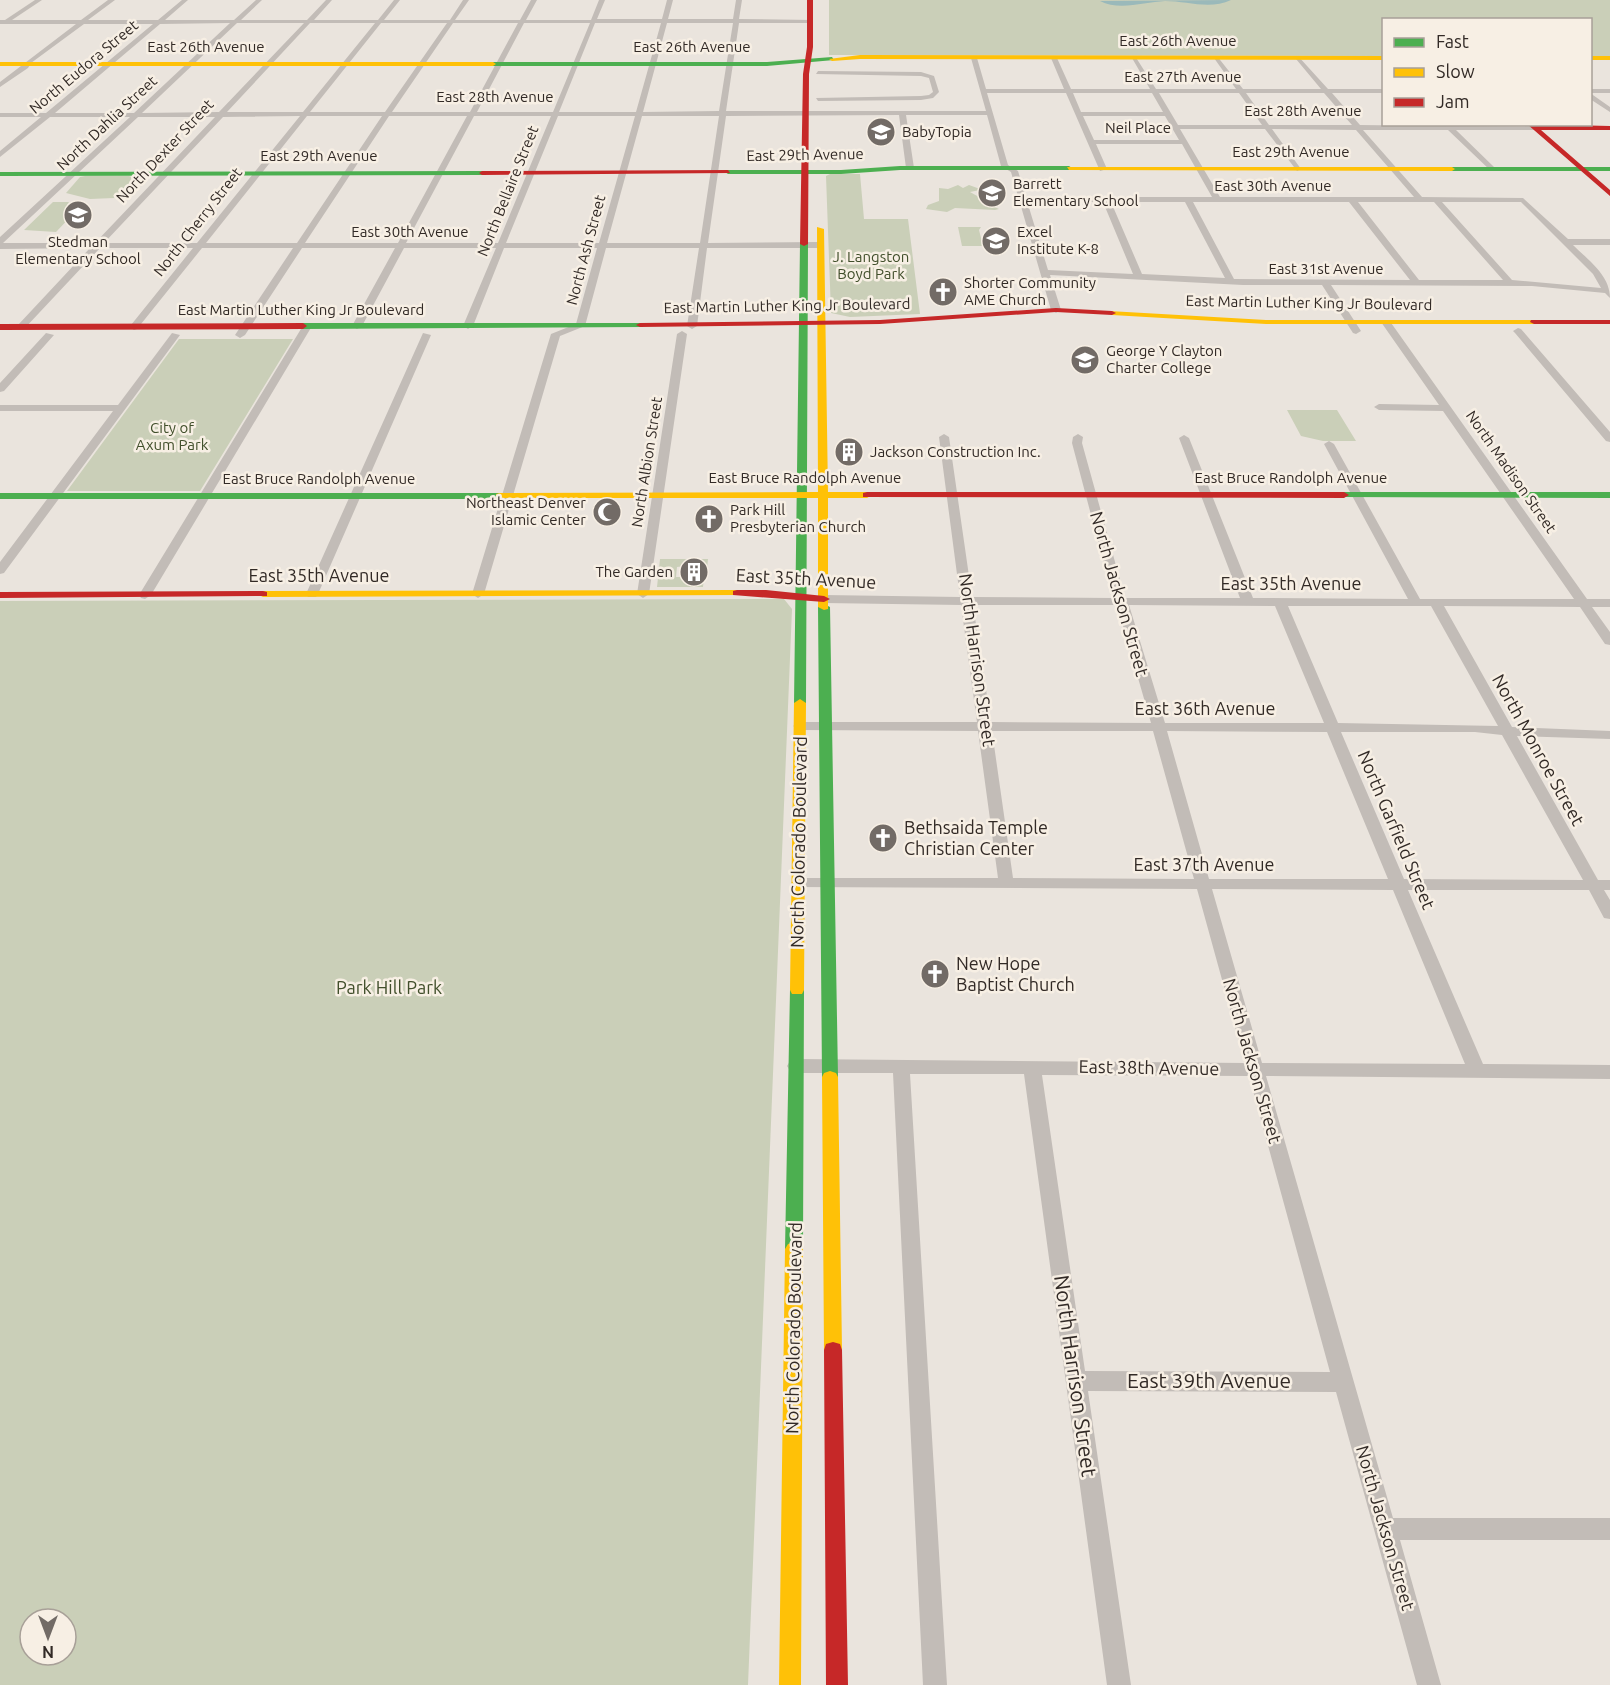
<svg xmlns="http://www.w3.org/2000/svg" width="1610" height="1685" font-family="Ubuntu,sans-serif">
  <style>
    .green { fill: #cacfb8; fill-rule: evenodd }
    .water { fill: #9ab9ba }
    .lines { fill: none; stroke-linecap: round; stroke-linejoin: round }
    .street { fill: #c2bcb7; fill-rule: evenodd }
    .fast { fill: #4caf50; fill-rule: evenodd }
    .slow { fill: #ffc107; fill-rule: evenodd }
    .jam { fill: #c62828; fill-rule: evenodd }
    .labels { text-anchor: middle; stroke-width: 5; stroke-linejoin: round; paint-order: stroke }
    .far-street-label { font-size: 15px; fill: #322a26; stroke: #f7efe4 }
    .far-poi-label { font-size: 15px; fill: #322a26; stroke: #f7efe4; text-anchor: start }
    .far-park-label { font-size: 15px; fill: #414f2b; stroke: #f7efe4 }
    .street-label { font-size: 18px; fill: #322a26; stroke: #f7efe4 }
    .poi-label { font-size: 18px; fill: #322a26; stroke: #f7efe4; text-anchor: start }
    .park-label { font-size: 18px; fill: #414f2b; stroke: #f7efe4 }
    .near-street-label { font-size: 21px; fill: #322a26; stroke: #f7efe4 }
  </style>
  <rect width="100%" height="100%" fill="#eae4dd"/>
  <!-- green -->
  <path class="green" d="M829 0H1610V56H1591L1590 20H1384L1383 56 829 55Z
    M830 174H860L864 219H908L920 314 850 317 831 313 826 176Z
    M85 176H129L146 182 121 190 114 198 90 199 66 193 80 177Z
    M958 185 963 188 969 185 980 189V190L970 192 979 197 981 201 999 209 995 210 955 208 947 212 926 209 928 205 939 201V188L948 189Z
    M53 202H69L67 205 68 209 77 210 56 232 24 230Z
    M958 227H981L979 230 983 246H962Z
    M179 339H293L200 491H67Z
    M1287 410H1337L1356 441H1323L1301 436Z
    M660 559H708L707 568H700V564L677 567 676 577H704L703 587H657Z
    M784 599 792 609 748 1685H0V601ZM30 1619H66V1655H30Z"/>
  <!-- water -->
  <path class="water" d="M1231 0C1210 10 1187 1 1165 1 1145 2 1119 11 1100 1Z"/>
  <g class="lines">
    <!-- street -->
    <path class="street" d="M35 0H42L12 20H81L108 0H115L88 20H158L182 0H188L165 20H234L256 0H262L241 20H307L326 0H332L314 20H378L394 0H400L384 20H450L463 0H469L455 20H520L531 0H537L526 20H591L599 0H605L597 19H662L667 0H673L668 19H733L736 0H742L739 19 812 20 810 23H739L726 111H986L971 58 974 56 977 58 986 89H1064L1051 58 1054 56 1057 58 1071 89H1150L1132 58 1135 56 1156 89H1236L1214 58 1217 56 1243 89H1321L1296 59 1298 56 1328 89H1384V93H1332L1360 125 1536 127 1534 130H1456L1494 167V171H1491L1448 130H1363L1422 197 1523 198 1568 239H1610V245H1573C1588 260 1610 275 1610 298L1605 293 1532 286 1331 285 1361 331 1356 334 1353 333 1322 285H1243L1050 275 1061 310 1056 313 1051 310 1011 172 1001 166 987 115H906L914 168 910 170 906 168 899 115 726 116 708 243 820 242 824 245 820 248H707L697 326 692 329 687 326 699 248H606L585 326 560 336 484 594 478 598 472 594 551 334 576 324 597 248H504L473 326 468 329 463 326 496 248H404L362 326 357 329 352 326 395 248H302L245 335 240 338 235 335 293 248H202L137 329 134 330 129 327 131 325 193 248H100L24 329H18V325L90 248 0 249V237L130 117H50L0 157V151L41 117H0V113H46L153 24H84L31 63 28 68 0 87V82L76 24H0V20H5ZM230 23 134 113H55L160 24ZM237 23H304L219 112 142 113ZM310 23H375L303 112H227ZM381 23H447L385 112H310ZM453 23H518L470 112H392ZM524 23H590L553 112H477ZM595 23H661L636 112H559ZM667 23H733L719 111 643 112ZM987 93H1066L1100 171 1107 169 1096 144H1182L1212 197H1026L1018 171 1008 165ZM1073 93H1152L1163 112H1081ZM1159 93H1239L1262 125H1178ZM1246 93H1324L1352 125H1269ZM300 116 197 243H104L223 117ZM307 116H382L297 243H206ZM389 116H467L398 243H305ZM474 116H551L498 243H406ZM558 116H635L599 243H506ZM642 116H719L700 243H607ZM1083 116H1165L1179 140H1094ZM138 117H215L95 243H3ZM1180 129H1265L1297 171 1301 169 1272 129 1356 130 1414 197H1220ZM1027 201 1103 202 1133 274 1048 270ZM1111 202H1185L1225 278 1142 274ZM1193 202H1349L1410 280 1234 279ZM1358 202H1434L1503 280H1419ZM1442 202H1521L1593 274 1601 288 1512 280Z
      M818 71 921 72 934 76 939 92 933 98 921 100 818 101 816 98 921 96 929 95 933 92 929 78 921 76 816 74Z
      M1590 89H1610V93H1590Z
      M1590 93 1610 107V112L1590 99Z
      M1383 320H1389L1587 599H1610V607H1592L1610 632V645L1605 644 1580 607 1444 606 1512 727 1610 731V739L1517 736 1598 880H1610V890H1604L1610 900V919L1604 918 1589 890H1408L1483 1064 1610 1065V1079L1266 1076 1393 1518H1610V1540H1400L1441 1685H1417L1336 1392 1088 1391 1131 1685H1107L1024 1074H910L947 1685H923L893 1073H796L790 1071 787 1066 790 1061 796 1059 1245 1063 1197 889 794 887 791 883 794 879 799 878H998L978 731 800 730 793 726 800 722H977L961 605 824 603 818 599 824 595 960 597 939 437 944 434 949 437 972 597 1113 598 1072 443 1073 437 1078 434 1083 437 1082 443 1125 598H1240L1179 438 1184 435 1189 438 1253 598 1408 599 1324 444 1329 441 1334 444 1420 599H1574L1443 411 1379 410 1374 407 1379 404 1439 405 1381 322ZM973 605H1117L1151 723 991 722ZM1129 605 1275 606 1324 723H1165ZM1288 606H1431L1498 726 1338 723ZM992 731H1153L1194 879 1013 878ZM1167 731 1327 732 1388 879H1209ZM1341 732H1475L1502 735 1583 880 1404 879ZM1212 889 1393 890 1465 1064 1262 1063ZM1042 1075 1249 1076 1330 1372 1085 1371Z
      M304 324 312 326 151 595 145 599 141 598 139 595Z
      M1518 328 1521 329 1610 432V442L1606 441 1515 333 1513 331Z
      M682 331 687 334 649 594 643 598 637 594 677 334Z
      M46 333 54 335 4 391 0 392V383Z
      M172 333 180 335 4 573 0 574V562L113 411H0V405H118Z
      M423 333 431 335 318 594 316 597H308L306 594Z"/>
    <!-- fast -->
    <path class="fast" d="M832 57 834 60 767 66H493L490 64 493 62H767Z
      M900 166H1069L1072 168 1069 170H900L841 174H728L725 172 728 170H841Z
      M1610 167V171H1452L1449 169 1452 167Z
      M0 172 482 171 485 173 482 175 0 176Z
      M804 242 808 244 806 703 800 707 794 703 800 244Z
      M640 323H643V327L303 329 299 326 303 323Z
      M1344 492H1610V498L1340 497V493Z
      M0 493H500L505 496 500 499H0Z
      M824 604 830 607 838 1077 836 1081 830 1083 824 1081 822 1077 818 607Z
      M797 985 802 986 804 990 803 1249 800 1254 794 1256 788 1254 785 1249 790 990 792 986Z"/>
    <!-- slow -->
    <path class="slow" d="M860 55 1384 56V60L860 59 832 61 829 59Z
      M1590 56H1610V60H1590Z
      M0 62H493L496 64 493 66H0Z
      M1067 167H1452L1455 169 1452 171 1069 170Z
      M817 227 824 229 828 492H867L872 495 867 498H828V609L824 610 818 607V498H496V494L500 493 818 492Z
      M1109 311 1266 320H1534L1538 322 1534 324H1266L1112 315 1108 313Z
      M737 590 741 591V595L263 597 257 594 263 591Z
      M800 699 806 703 804 990 802 994H792L790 990 794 703Z
      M830 1071 836 1073 838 1077 842 1350 840 1356 833 1358 826 1356 824 1350 822 1077 824 1073Z
      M794 1242 800 1244 803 1249 801 1685H779L785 1249 788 1244Z"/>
    <!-- jam -->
    <path class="jam" d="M807 0H813V47L809 74 808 244 804 246 800 244 803 74 807 47Z
      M1527 124 1610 126V130H1541L1610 190V196Z
      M728 170 730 173 482 175 479 173 482 171Z
      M1056 308 1112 311 1116 313 1112 315 1056 312 880 324 640 327 636 325 640 323 880 320Z
      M1531 320H1610V324H1534L1530 322Z
      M0 324 303 323 307 326 303 329 0 330Z
      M867 492H1344L1349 495 1344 498 863 497V493Z
      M737 590H766L824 596 830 599 824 602 733 595V591Z
      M263 591 267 592V596L0 598V592Z
      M833 1342 840 1344 842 1350 848 1685H826L824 1350 826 1344Z"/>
  </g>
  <!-- icons -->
  <defs>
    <g id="school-disc" transform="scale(1.5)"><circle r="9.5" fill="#726b66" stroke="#f7efe4"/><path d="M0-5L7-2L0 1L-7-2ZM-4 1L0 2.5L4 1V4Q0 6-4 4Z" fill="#fff"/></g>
    <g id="church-disc" transform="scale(1.5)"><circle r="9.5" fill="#726b66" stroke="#f7efe4"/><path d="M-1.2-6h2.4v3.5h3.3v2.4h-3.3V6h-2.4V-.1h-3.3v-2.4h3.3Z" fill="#fff"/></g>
    <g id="university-disc" transform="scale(1.5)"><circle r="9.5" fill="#726b66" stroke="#f7efe4"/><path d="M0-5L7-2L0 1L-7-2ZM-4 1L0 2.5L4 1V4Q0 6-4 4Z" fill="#fff"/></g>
    <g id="building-disc" transform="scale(1.5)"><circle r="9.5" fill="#726b66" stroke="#f7efe4"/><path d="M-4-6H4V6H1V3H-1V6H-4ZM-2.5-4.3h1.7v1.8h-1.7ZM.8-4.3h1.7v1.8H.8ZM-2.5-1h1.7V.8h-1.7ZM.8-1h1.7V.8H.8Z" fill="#fff"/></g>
    <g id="mosque-disc" transform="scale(1.5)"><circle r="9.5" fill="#726b66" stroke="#f7efe4"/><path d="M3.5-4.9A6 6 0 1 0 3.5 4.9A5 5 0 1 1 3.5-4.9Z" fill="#fff"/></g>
  </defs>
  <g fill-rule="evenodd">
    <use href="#school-disc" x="881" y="132"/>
    <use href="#school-disc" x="992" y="193"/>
    <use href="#school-disc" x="78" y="215"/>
    <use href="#school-disc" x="996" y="241"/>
    <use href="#church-disc" x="943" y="292"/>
    <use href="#university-disc" x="1085" y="360"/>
    <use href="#building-disc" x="849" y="452"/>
    <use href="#mosque-disc" x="607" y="512"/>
    <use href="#church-disc" x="709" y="519"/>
    <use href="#building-disc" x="694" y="572"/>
    <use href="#church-disc" x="883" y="838"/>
    <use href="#church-disc" x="935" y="974"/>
  </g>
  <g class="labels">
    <!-- far-street labels -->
    <g class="far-street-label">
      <text x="1178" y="46">East 26th Avenue</text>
      <text x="206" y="52">East 26th Avenue</text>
      <text x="692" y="52">East 26th Avenue</text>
      <text transform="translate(84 67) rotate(-40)" y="5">North Eudora Street</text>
      <text x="1183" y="82">East 27th Avenue</text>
      <text x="495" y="102">East 28th Avenue</text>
      <text x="1303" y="116">East 28th Avenue</text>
      <text transform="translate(107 123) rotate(-43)" y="5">North Dahlia Street</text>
      <text x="1138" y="133">Neil Place</text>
      <text transform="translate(165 151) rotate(-47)" y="5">North Dexter Street</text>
      <text x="1291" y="157">East 29th Avenue</text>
      <text transform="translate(805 155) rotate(-1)" y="5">East 29th Avenue</text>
      <text x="319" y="161">East 29th Avenue</text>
      <text x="1273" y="191">East 30th Avenue</text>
      <text transform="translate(508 191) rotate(-68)" y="5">North Bellaire Street</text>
      <text transform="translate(198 222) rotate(-52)" y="5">North Cherry Street</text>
      <text x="410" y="237">East 30th Avenue</text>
      <text transform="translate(586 250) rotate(-75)" y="5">North Ash Street</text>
      <text x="1326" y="274">East 31st Avenue</text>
      <text transform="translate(1309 303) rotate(1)" y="5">East Martin Luther King Jr Boulevard</text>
      <text transform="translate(787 306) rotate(-1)" y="5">East Martin Luther King Jr Boulevard</text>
      <text x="301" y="315">East Martin Luther King Jr Boulevard</text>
      <text transform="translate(647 462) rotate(-81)" y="5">North Albion Street</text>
      <text transform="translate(1511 472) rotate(55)" y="5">North Madison Street</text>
      <text x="805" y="483">East Bruce Randolph Avenue</text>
      <text x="1291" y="483">East Bruce Randolph Avenue</text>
      <text x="319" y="484">East Bruce Randolph Avenue</text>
    </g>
    <!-- far-poi labels -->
    <g class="far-poi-label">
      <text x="902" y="137">BabyTopia</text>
      <text x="1013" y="189">Barrett<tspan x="1013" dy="17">Elementary School</tspan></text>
      <text x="1017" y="237">Excel<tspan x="1017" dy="17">Institute K-8</tspan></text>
      <text x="78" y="247" text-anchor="middle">Stedman<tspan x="78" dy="17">Elementary School</tspan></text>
      <text x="964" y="288">Shorter Community<tspan x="964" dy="17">AME Church</tspan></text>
      <text x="1106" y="356">George Y Clayton<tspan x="1106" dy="17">Charter College</tspan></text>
      <text x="870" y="457">Jackson Construction Inc.</text>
      <text x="586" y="508" text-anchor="end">Northeast Denver<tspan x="586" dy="17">Islamic Center</tspan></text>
      <text x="730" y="515">Park Hill<tspan x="730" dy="17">Presbyterian Church</tspan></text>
      <text x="673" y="577" text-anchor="end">The Garden</text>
    </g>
    <!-- far-park labels -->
    <g class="far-park-label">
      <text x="871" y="262">J. Langston<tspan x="871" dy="17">Boyd Park</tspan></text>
      <text x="172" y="433">City of<tspan x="172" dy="17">Axum Park</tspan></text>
    </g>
    <!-- street labels -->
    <g class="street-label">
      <text x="319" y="582">East 35th Avenue</text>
      <text transform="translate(806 579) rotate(3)" y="6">East 35th Avenue</text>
      <text x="1291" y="590">East 35th Avenue</text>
      <text transform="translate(1119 594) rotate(74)" y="6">North Jackson Street</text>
      <text transform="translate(977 660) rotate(82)" y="6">North Harrison Street</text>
      <text x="1205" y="715">East 36th Avenue</text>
      <text transform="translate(1538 750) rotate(61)" y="6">North Monroe Street</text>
      <text transform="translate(1396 830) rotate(67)" y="6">North Garfield Street</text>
      <text transform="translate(799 842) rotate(-89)" y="6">North Colorado Boulevard</text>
      <text x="1204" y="871">East 37th Avenue</text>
      <text transform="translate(1252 1061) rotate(74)" y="6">North Jackson Street</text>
      <text transform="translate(1149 1068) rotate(1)" y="6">East 38th Avenue</text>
      <text transform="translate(794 1328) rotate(-89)" y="6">North Colorado Boulevard</text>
      <text transform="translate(1385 1528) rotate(74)" y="6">North Jackson Street</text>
    </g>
    <!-- poi labels -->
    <g class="poi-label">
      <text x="904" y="834">Bethsaida Temple<tspan x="904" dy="21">Christian Center</tspan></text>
      <text x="956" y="970">New Hope<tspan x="956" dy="21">Baptist Church</tspan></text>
    </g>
    <!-- park labels -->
    <g class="park-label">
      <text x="389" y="994">Park Hill Park</text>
    </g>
    <!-- near-street labels -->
    <g class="near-street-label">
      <text transform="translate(1075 1376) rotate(82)" y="7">North Harrison Street</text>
      <text x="1209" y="1388">East 39th Avenue</text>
    </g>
  </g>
  <!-- legend -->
  <rect x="1382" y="18" width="210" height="108" fill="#f7efe4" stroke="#a8a098" stroke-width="1.5"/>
  <rect x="1394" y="38" width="30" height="9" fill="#4caf50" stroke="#a8a098" stroke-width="1.5"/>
  <text x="1436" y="48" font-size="18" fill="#322a26">Fast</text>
  <rect x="1394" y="68" width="30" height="9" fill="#ffc107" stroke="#a8a098" stroke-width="1.5"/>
  <text x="1436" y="78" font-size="18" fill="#322a26">Slow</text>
  <rect x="1394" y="98" width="30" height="9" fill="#c62828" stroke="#a8a098" stroke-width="1.5"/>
  <text x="1436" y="108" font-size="18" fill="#322a26">Jam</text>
  <!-- north arrow -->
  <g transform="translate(48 1637) rotate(180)"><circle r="28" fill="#f7efe4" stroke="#a8a098" stroke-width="1.5"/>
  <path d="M0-4.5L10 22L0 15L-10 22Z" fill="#726b66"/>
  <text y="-9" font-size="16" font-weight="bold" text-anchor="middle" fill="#322a26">N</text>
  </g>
</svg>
